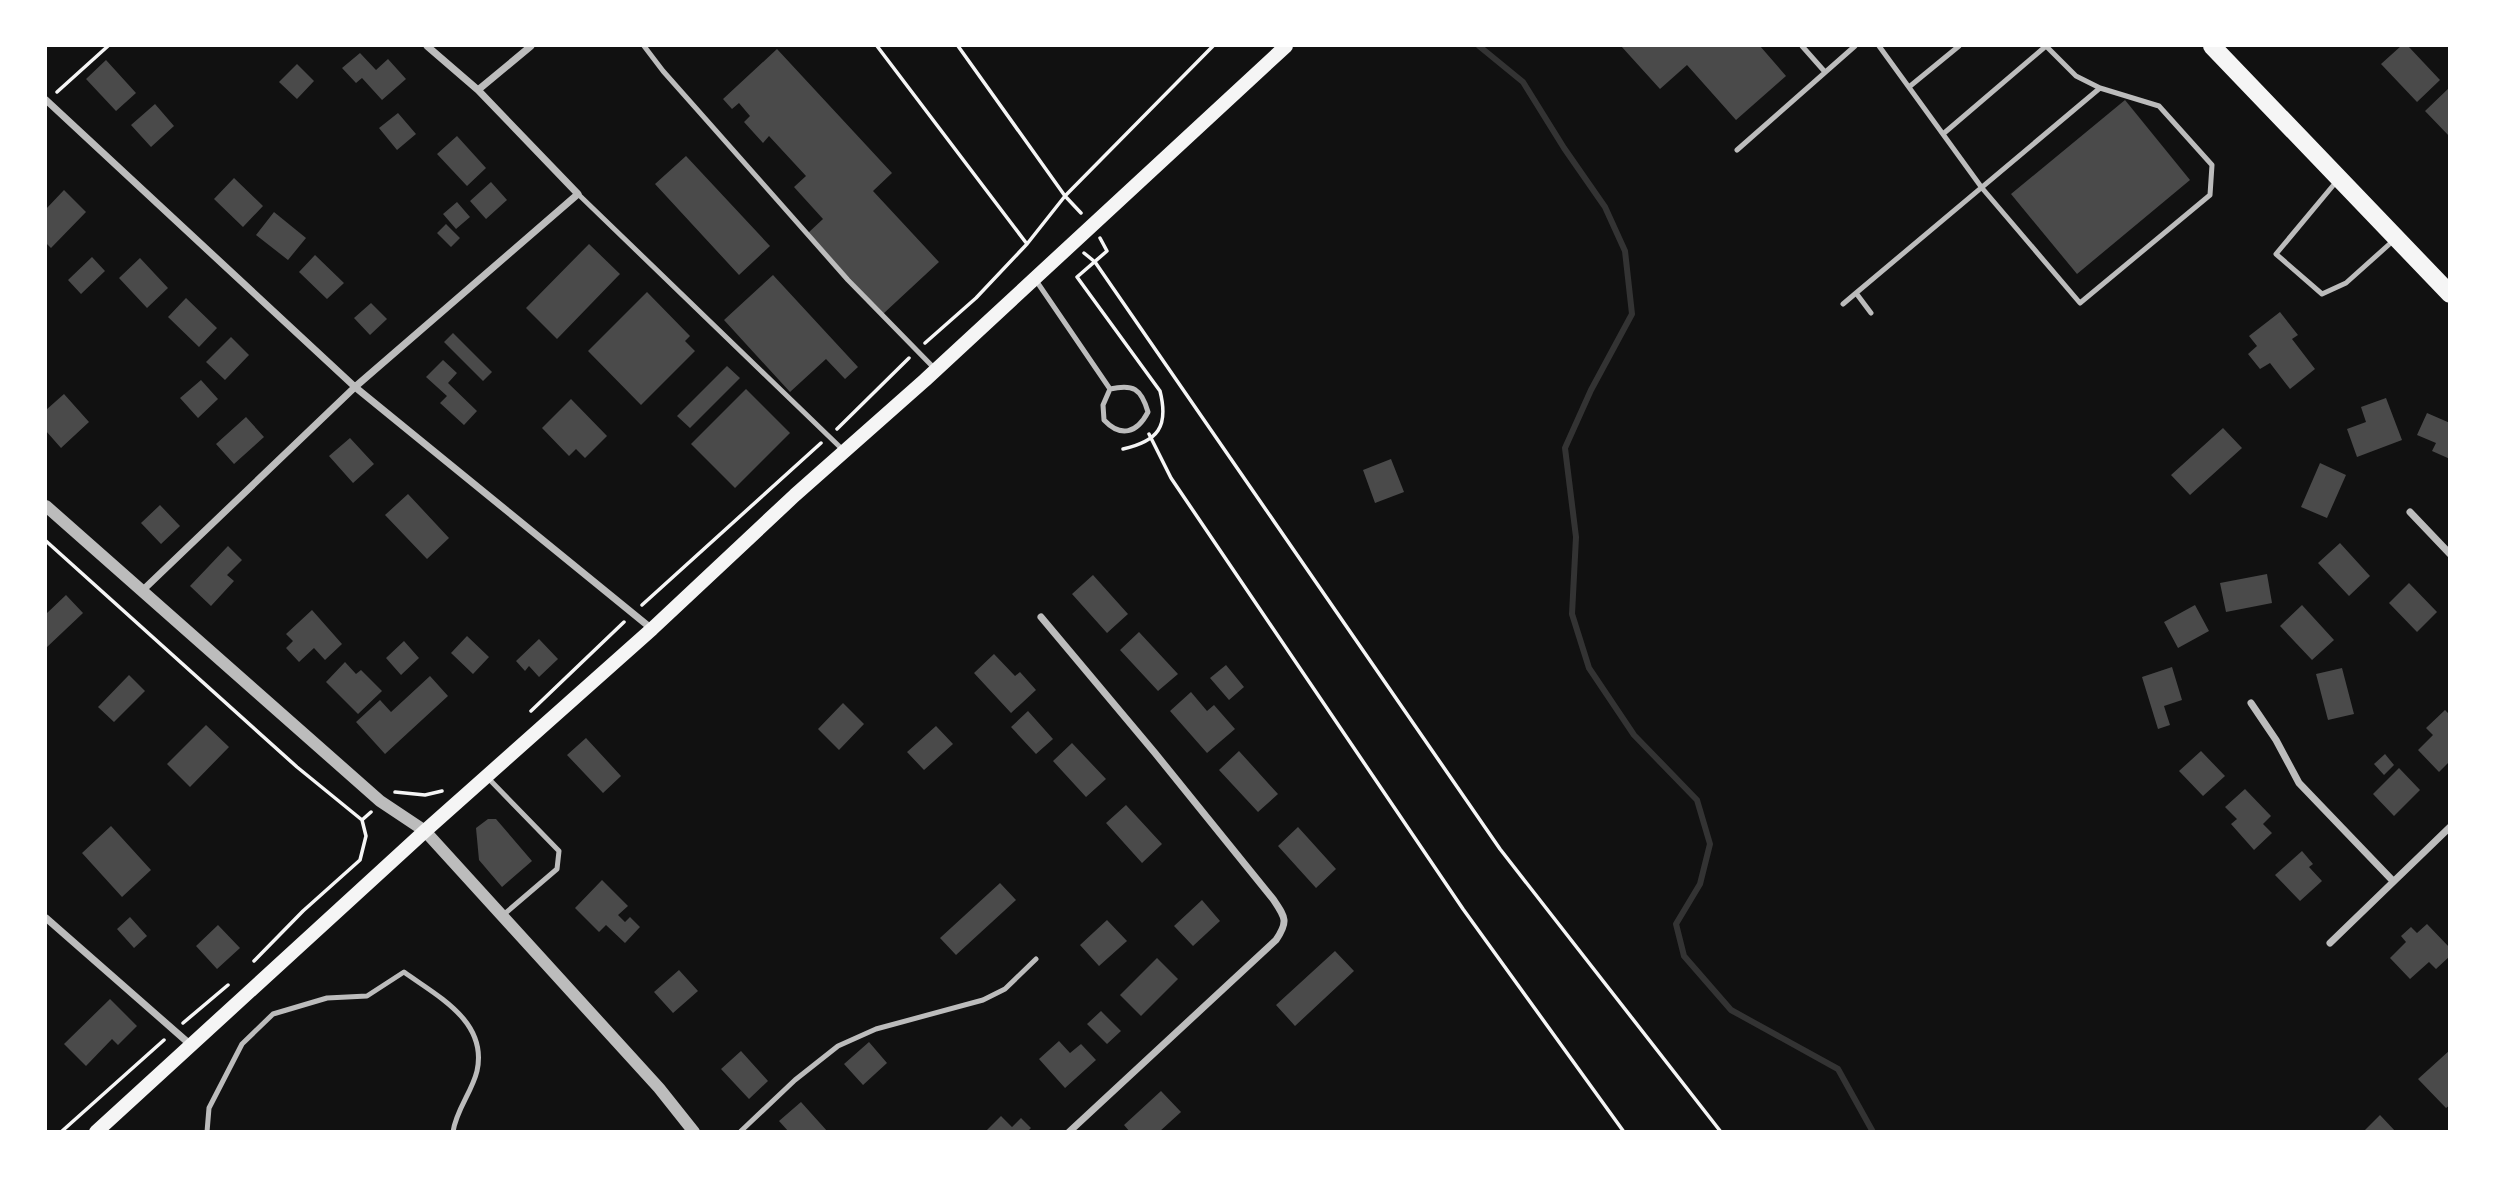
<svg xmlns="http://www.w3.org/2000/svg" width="2495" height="1177" font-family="Roboto,sans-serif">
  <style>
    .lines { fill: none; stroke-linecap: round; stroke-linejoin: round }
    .stream { stroke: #333; stroke-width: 6 }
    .building { fill: #4a4a4a }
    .path { stroke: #f5f5f5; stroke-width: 3.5 }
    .service { stroke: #bcbcbc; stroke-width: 5 }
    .minor { stroke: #bcbcbc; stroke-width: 7 }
    .tertiary { stroke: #bcbcbc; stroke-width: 12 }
    .secondary { stroke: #f5f5f5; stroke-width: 14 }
    .primary { stroke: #f5f5f5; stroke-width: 18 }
  </style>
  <rect width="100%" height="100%" fill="#111"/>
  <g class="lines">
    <!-- stream -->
    <path class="stream" d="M1479 46 1523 82 1564 148 1605 207 1625 251 1632 314 1591 390 1565 448 1576 537 1572 614 1589 668 1634 735 1697 800 1710 844 1700 884 1676 924 1684 956 1731 1010 1838 1069 1873 1132"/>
  </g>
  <!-- building -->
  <path class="building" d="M1621 46H1760L1786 76 1736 120 1687 65 1660 89Z
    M2401 46H2408L2440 80 2417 102 2381 64Z
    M777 49 892 173 873 191 939 262 883 314 808 233 823 219 794 187 806 176 769 136 763 143 744 122 750 116 739 103 732 109 723 99Z
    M360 53 376 70 388 59 406 79 382 100 362 78 356 83 342 68Z
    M106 60 136 93 116 111 86 79Z
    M297 64 314 81 297 99 279 82Z
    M2450 87V137L2425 111Z
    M2125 100 2190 180 2077 274 2011 194Z
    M155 104 174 126 151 147 131 125Z
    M398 113 416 134 397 150 379 128Z
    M457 136 486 168 467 186 437 154Z
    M686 156 770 246 739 275 655 184Z
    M234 178 263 206 243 227 214 199Z
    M491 182 507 200 486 219 470 201Z
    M64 190 86 212 51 248 46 243V209Z
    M457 202 470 217 456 229 443 214Z
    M274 212 306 238 288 260 256 235Z
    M446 224 460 238 451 247 437 233Z
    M589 244 620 274 557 339 526 308Z
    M315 255 344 283 327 299 299 272Z
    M92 257 105 271 81 294 68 280Z
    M140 258 168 288 147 308 119 278Z
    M773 275 858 367 845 379 826 359 790 392 724 320Z
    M647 292 690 336 685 341 695 351 641 405 588 351Z
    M186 298 217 328 199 347 168 317Z
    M371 303 387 319 370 335 354 318Z
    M2280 312 2298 335 2292 339 2315 369 2290 389 2270 363 2260 369 2248 354 2257 346 2249 336Z
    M453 333 492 372 483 381 444 342Z
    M231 337 249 355 225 380 206 362Z
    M443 360 457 373 448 383 477 411 464 425 440 403 447 396 426 377Z
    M727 366 740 378 690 428 677 416Z
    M201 380 218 399 198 418 180 398Z
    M746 389 790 433 735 488 691 444Z
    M64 394 89 422 61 448 46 431V410Z
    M2386 398 2402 440 2357 457 2347 429 2366 422 2361 407Z
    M571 399 607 436 585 458 576 449 569 456 542 428Z
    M2427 413 2450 423V459L2432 451 2436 443 2417 435Z
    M246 417 264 437 234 464 216 444Z
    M2223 428 2242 448 2190 495 2171 475Z
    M350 438 374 464 353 483 329 456Z
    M1391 459 1404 492 1375 503 1363 470Z
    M2320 463 2346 475 2327 518 2301 507Z
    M408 494 449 538 427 559 385 515Z
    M160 505 180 526 161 544 141 523Z
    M2340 543 2370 576 2349 596 2318 563Z
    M228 546 242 560 227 575 234 581 211 606 190 586Z
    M2267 574 2272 603 2226 612 2220 583Z
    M1093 575 1128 614 1107 633 1072 594Z
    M2409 583 2437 612 2417 632 2389 603Z
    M66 595 83 613 46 648V614Z
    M2195 605 2209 631 2178 648 2164 622Z
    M2302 605 2334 640 2312 660 2280 626Z
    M312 610 342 644 325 660 314 648 299 662 286 648 293 641 286 634Z
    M1139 632 1178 674 1158 691 1120 650Z
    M467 636 489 657 473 674 451 653Z
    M539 639 558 659 539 677 529 666 525 671 516 661Z
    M404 641 419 658 401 675 386 658Z
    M994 654 1015 676 1020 672 1036 690 1011 713 974 673Z
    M345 662 356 674 361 670 382 691 358 714 326 682Z
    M1226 665 1244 687 1229 700 1210 678Z
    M2172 667 2182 700 2164 706 2170 725 2158 729 2142 677Z
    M2342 668 2354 714 2328 720 2316 674Z
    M129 675 145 691 114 722 98 707Z
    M430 676 448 696 385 754 356 722 380 700 391 712Z
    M1191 692 1207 711 1214 705 1235 729 1207 753 1170 711Z
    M843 703 864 724 839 750 818 729Z
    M2445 710 2450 715V761L2439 772 2418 750 2433 735 2426 728Z
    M1028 711 1053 739 1036 754 1011 727Z
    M206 725 229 747 190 787 167 764Z
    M936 726 953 744 924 770 907 752Z
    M586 738 621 776 603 793 567 755Z
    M1072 743 1106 779 1086 797 1053 761Z
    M1239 751 1278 794 1258 812 1219 770Z
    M2201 751 2225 776 2203 796 2179 771Z
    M2385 754 2394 765 2384 775 2374 764Z
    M2399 768 2420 790 2394 816 2373 794Z
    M2245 789 2271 816 2263 824 2272 833 2254 850 2231 824 2237 819 2225 807Z
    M1126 805 1162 844 1142 863 1106 823Z
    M488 819H496L532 861 502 887 479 860 476 828Z
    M111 826 151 870 122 897 82 853Z
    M1298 827 1336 869 1316 888 1278 846Z
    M2302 851 2313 864 2309 867 2322 881 2300 901 2275 875Z
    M602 880 628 906 618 915 625 922 630 917 640 927 625 943 606 925 599 932 575 908Z
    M1000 883 1016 900 956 955 940 938Z
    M1202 900 1220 921 1193 946 1174 926Z
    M130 917 147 936 134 948 117 929Z
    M1107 920 1127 941 1099 966 1080 945Z
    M2427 924 2450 948V956L2436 969 2429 962 2410 979 2390 958 2406 942 2401 936 2411 927 2417 933Z
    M218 925 240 948 217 969 196 946Z
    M1335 951 1354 971 1295 1026 1276 1005Z
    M1157 958 1178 979 1141 1016 1120 995Z
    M679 970 698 991 673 1013 654 992Z
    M110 999 137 1026 118 1045 112 1039 86 1066 64 1044Z
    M1101 1011 1121 1031 1107 1044 1087 1024Z
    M1059 1041 1070 1053 1081 1044 1096 1060 1065 1088 1039 1059Z
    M869 1042 887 1063 863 1085 844 1064Z
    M2450 1050V1105L2446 1108 2418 1079Z
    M741 1051 768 1081 749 1099 721 1069Z
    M1161 1091 1181 1112 1159 1132H1130L1124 1125Z
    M801 1102 828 1132H789L779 1121Z
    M2380 1115 2396 1132H2363Z
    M1001 1116 1012 1127 1021 1118 1031 1128 1027 1132H985Z"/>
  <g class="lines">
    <!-- path -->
    <path class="path" d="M877 46 1027 244
      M958 46 1065 196 1081 213
      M57 92 108 46
      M1100 238 1107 251 1077 277 1160 391C1169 427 1158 441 1123 449
      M1084 253 1095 262 1500 849 1721 1132
      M925 343 976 298 1027 244 1065 196 1213 46
      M837 429 909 358
      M1149 434 1171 478 1463 909 1624 1132
      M46 541 297 767 362 820 366 836 360 860 303 911 254 961
      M642 605 821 443
      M531 711 624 622
      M395 792 425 795 442 791
      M362 820 371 812
      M183 1023 228 985
      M61 1132 164 1040"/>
    <!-- service -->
    <path class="service" d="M644 46 663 71 848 280 936 370
      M1802 46 1825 72
      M1879 46 1982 188 2080 303 2210 195 2212 165 2159 106 2100 88 2076 76 2046 46
      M1909 87 1959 46
      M1943 134 2046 46
      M1737 150 1855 46
      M2336 182 2276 254 2322 294 2346 283 2394 240
      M578 194 842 449
      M1035 279 1110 389 1103 405 1104 420C1121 438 1137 433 1148 412 1141 388 1133 384 1110 389
      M1843 304 1856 293
      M1871 313 1856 293 2100 88
      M488 778 559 851 557 869 502 916
      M207 1132 209 1108 242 1044 273 1014 327 998 367 996 404 972C437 996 488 1021 477 1071 472 1092 456 1110 453 1132
      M740 1132 795 1080 838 1046 876 1029 983 1000 1005 989 1036 959"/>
    <!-- minor -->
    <path class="minor" d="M478 90 531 46
      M46 100 355 387 652 629
      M2410 512 2450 554
      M143 590 355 387 578 194 478 90 427 46
      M1041 617 1155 753 1273 899C1285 917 1289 921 1276 940L1069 1132
      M2251 703 2276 740 2299 783 2393 881
      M46 918 192 1046
      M2330 943 2450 827"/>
    <!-- tertiary -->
    <path class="tertiary" d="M46 506 380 801 425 831 659 1088 694 1132"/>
    <!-- secondary -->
    <path class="secondary" d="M96 1132 425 831 652 629 795 495 925 380 1286 46"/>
    <!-- primary -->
    <path class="primary" d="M2212 46 2450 294"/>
  </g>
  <!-- border -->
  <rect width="2495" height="1177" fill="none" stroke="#ffffff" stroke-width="94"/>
</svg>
